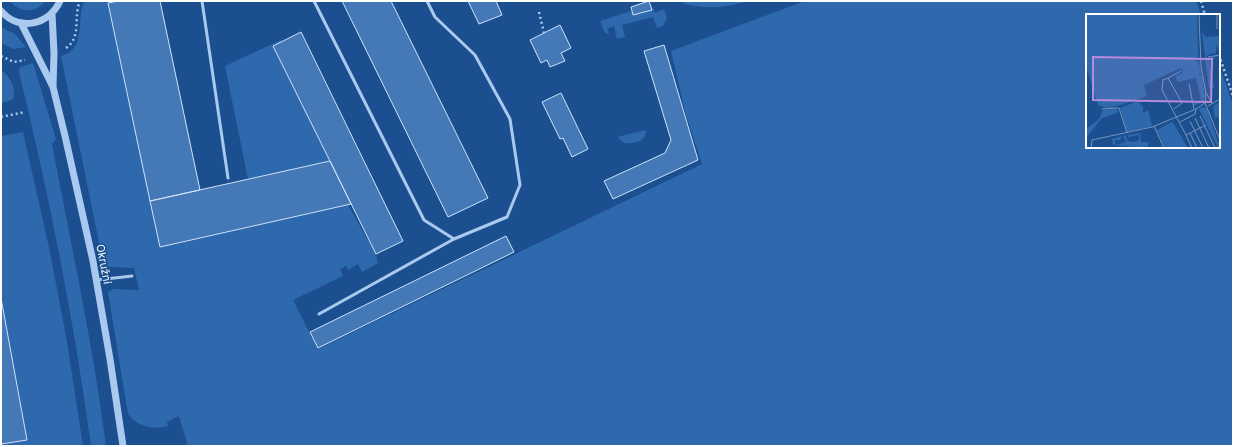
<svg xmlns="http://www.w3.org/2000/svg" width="1234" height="447" font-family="Inter,sans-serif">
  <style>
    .green { fill: #2e69ad }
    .building { fill: #4478b7; stroke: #cfe3fa }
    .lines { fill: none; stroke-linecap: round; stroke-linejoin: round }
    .path { stroke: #a9c9ee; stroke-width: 2.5; stroke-dasharray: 2 3; stroke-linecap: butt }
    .service { stroke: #a9c9ee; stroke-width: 3 }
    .tertiary { stroke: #a9c9ee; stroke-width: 7 }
    .labels { text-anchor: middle; stroke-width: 3; stroke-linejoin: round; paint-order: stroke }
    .street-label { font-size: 11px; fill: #fff; stroke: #1b4f8f }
    .inset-road { fill: none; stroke: #7695bc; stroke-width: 1 }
    .view { fill: #b68bdc; fill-opacity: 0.15; stroke: #b68bdc; stroke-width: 2 }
    .inset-edge { fill: none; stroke: #fff; stroke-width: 2 }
  </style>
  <rect width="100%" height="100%" fill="#1b4f8f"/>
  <!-- green -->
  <path class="green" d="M10 1H46C35 13 21 14 10 1Z
    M84 1H118L108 4 161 247 348 205 376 254 378 263 362 272 358 264 348 270 346 266 340 269 343 276 293 300 318 349 702 164 686 115 671 51 805 1H1196L1201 15H1087V147H1219V66L1233 104V446H188L179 416 167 422 168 426C153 430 138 427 128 414L108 292 113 289 139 290 134 268 109 267 105 266 103 262 61 56C87 49 76 20 84 1Z
    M683 1H748C726 8 706 9 684 4Z
    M653 8 655 13 664 9 667 18 663 26 657 28 653 17 622 25 625 37 617 39 614 26 607 29 609 34 605 33 600 21 631 11 633 15Z
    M1 27 15 34 26 47 13 49 1 43Z
    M281 40 282 41 274 46 330 161 248 179 225 66Z
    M33 63 56 139 52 144C71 245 93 344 106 446H91C74 320 49 195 19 72L20 67Z
    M1 70C10 76 18 90 12 100L1 103Z
    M646 130C646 142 634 144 624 143L617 137Z
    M23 132 50 252 67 342 83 446H1V444L27 440 1 298V136Z"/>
  <!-- building -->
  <path class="building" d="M119 1H160L200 190 150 201 108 3Z
    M342 1H391L488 198 448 217Z
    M468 1H496L502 15 479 24Z
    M649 1 652 10 633 15 631 7Z
    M560 25 571 48 561 53 565 61 550 67 547 60 541 63 530 40Z
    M301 32 403 241 376 254 273 46Z
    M664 45 698 160 613 199 604 181 665 153 671 140 644 51Z
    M561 93 588 149 572 157 563 138 560 139 542 102Z
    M330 161 351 204 160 247 150 201Z
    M506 236 514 252 318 348 310 332Z
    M1 298 27 440 1 444Z"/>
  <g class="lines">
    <!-- path -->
    <path class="path" d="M1201 1 1205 15
      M539 12 544 33
      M66 48C82 37 73 17 80 1
      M1219 55 1233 96
      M1 56 14 62 25 60
      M1 117 25 112"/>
    <!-- service -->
    <path class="service" d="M202 1 228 178
      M314 1 424 220 454 239 507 217 520 185 510 119 475 55 435 17 427 1
      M97 280 132 276
      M319 314 454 239"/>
    <!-- tertiary -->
    <path class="tertiary" d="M1 11C19 32 49 25 60 1
      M52 14 54 53 53 87
      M21 23 53 87 65 136 93 261 110 359 123 446"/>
  </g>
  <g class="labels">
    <!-- street labels -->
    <g class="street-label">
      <text transform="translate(104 264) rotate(79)" y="4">Okružní</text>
    </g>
  </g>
  <!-- overview -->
  <g transform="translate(1086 14)">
    <rect width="134" height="134" fill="#1b4f8f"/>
    <path d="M0 0H111L112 43 108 45 109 47 113 48 115 60H112L116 62 119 82 117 88 108 92V89L115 87 110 64 92 68 89 62 97 59 95 54 58 71 61 82 22 95 12 91 0 52ZM116 18 120 23 134 22 132 37 130 30V39L121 41V44L134 42 123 46 128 74 123 75ZM55 86H59L53 89 57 93V99L62 96 66 112 41 118 34 94ZM134 87V102L129 104 127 93ZM117 93 121 95 134 134H132L113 95ZM30 95 33 98 15 105 1 123 0 115 13 105 17 96ZM86 108 89 112 102 134H79L71 116ZM54 119 55 128H63L61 134 27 131 26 125 36 122 34 126H29V131L40 128 37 122 40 121 41 127 48 128 53 126V121L42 123V121Z" fill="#2e69ad"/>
    <path class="inset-road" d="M113 0 115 53 120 79 126 89M131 15V0M122 43 134 41M82 64 95 57M103 70 108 95M119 89 134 126M122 92 134 85M16 95 33 94 41 119M88 95 96 89 82 64 77 66 76 76 100 121 120 111M114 102 129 134M109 104 123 134M104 107 117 134M94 108 109 100 110 95M68 112 78 134M104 119 111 134M100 121 106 134M5 134 6 126 66 113 110 95 119 89 120 79"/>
    <path class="view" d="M7 43 126 45 125 88 7 86Z"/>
    <rect width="134" height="134" class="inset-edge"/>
  </g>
  <!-- border -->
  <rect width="1234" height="447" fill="none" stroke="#ffffff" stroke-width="4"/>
</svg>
